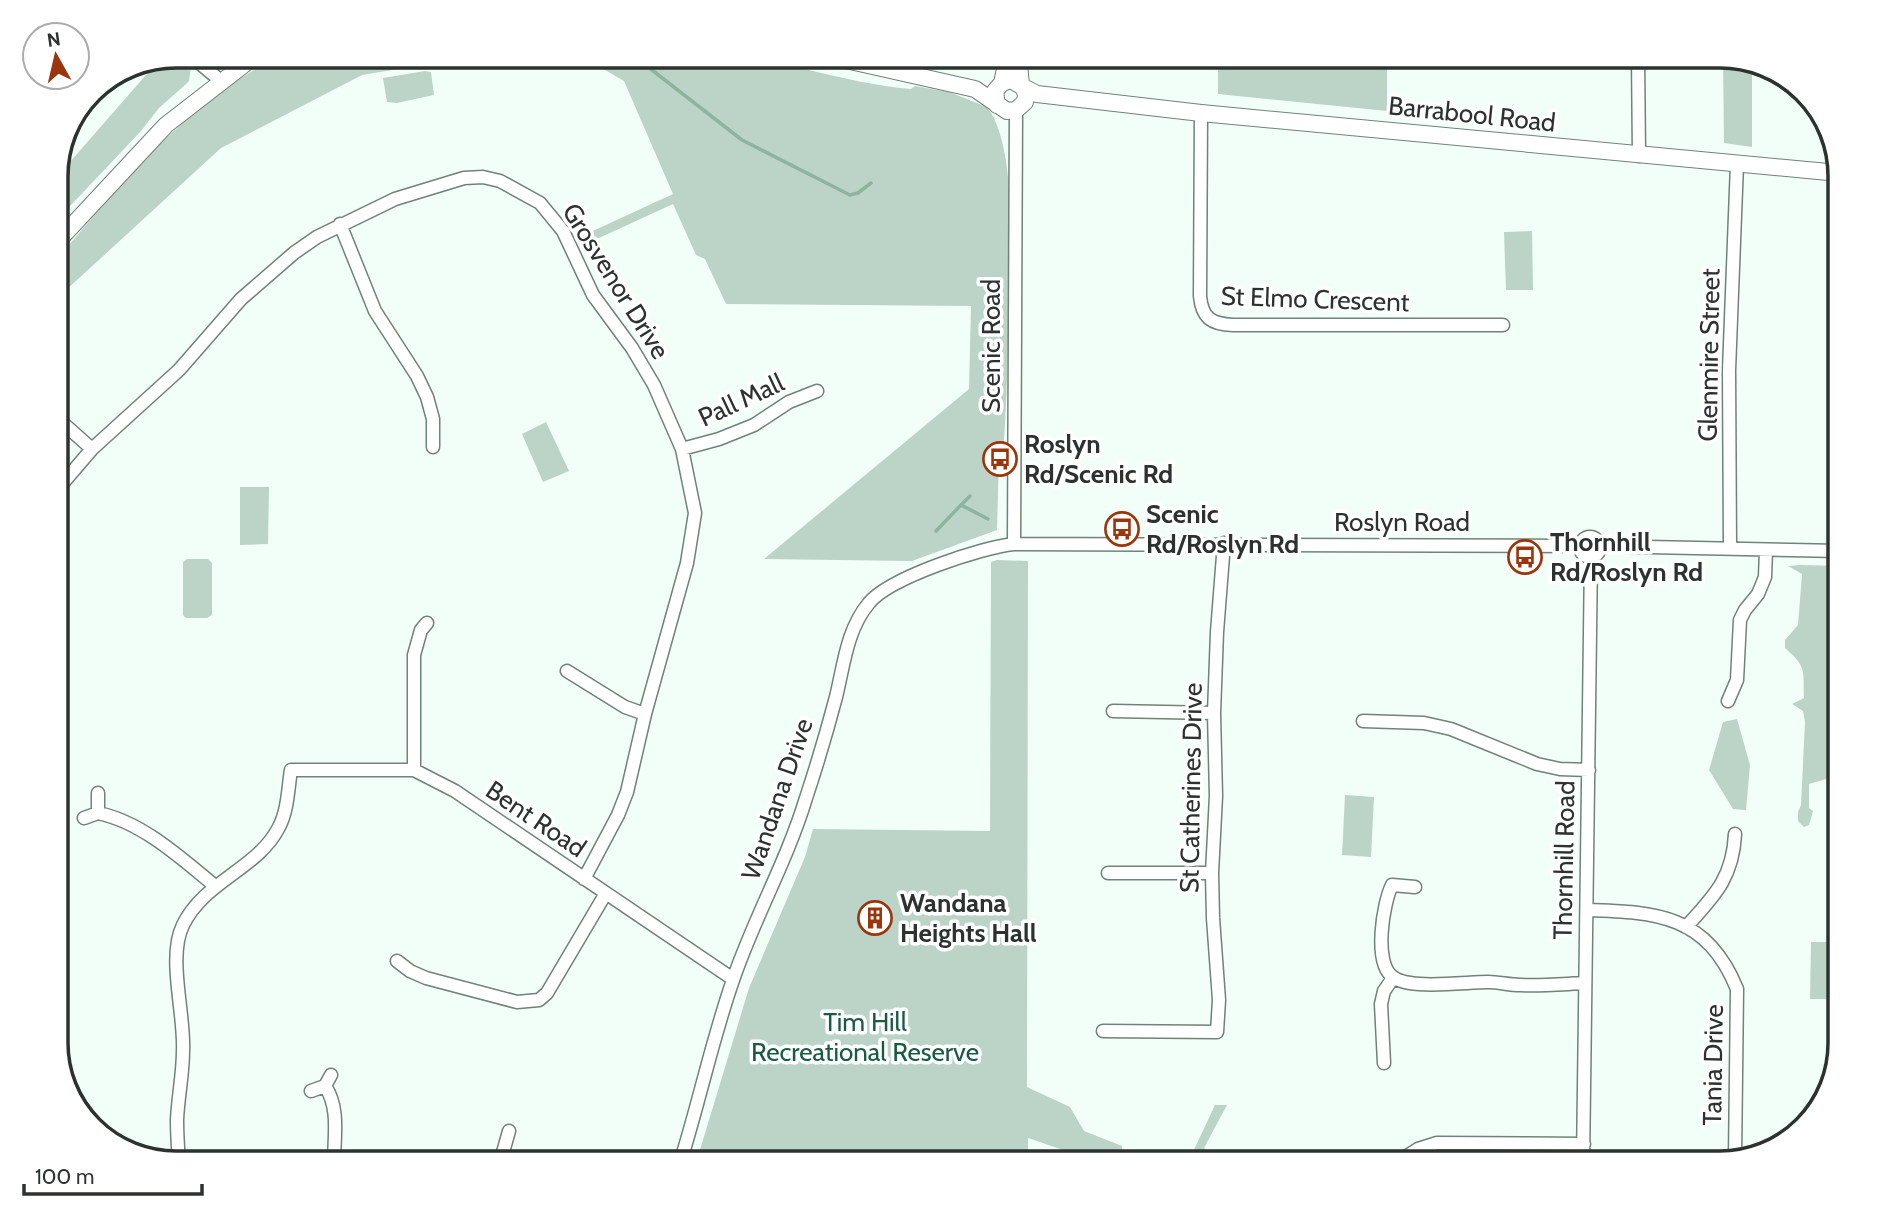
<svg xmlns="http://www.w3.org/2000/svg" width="1896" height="1219" font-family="Cabin,sans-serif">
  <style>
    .green { fill: #bbd4c7 }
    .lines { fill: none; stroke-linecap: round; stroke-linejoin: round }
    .stream { stroke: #8eb4a0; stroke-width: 3.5 }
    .minor-casing { stroke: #708279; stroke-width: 15 }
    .major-casing { stroke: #708279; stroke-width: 18 }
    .minor { stroke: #fff; stroke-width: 12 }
    .major { stroke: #fff; stroke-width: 16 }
    .labels { text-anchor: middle; stroke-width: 7; stroke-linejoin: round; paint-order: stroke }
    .street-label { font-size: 26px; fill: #2c332f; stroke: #fff }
    .poi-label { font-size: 26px; font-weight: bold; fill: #2c332f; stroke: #fff; text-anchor: start }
    .park-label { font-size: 26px; fill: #185b40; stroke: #fff }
    .rim { fill: none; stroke: #2c332f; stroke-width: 3.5 }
  </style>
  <rect width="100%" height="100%" fill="#f2fff8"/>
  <!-- green -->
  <path class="green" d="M182 56 191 66 189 81 185 85 159 108 141 131 56 221V178L159 60 168 58 182 68 183 65 173 57Z
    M280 56H477L362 75 221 148 65 291 56 302V260C122 184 187 101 280 56Z
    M581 56H761C778 59 793 66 809 70 842 78 877 86 911 89L915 86 949 92 987 107C1017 146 1010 249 1009 297 1008 350 1007 402 1003 454H999L997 530 912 561 764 559 969 389 971 306 726 304 705 259 696 255 673 204 586 244 582 236 673 194 624 81Z
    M1218 56H1387V111L1218 94Z
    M1723 57 1752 66V147L1724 143Z
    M425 71 431 72 434 95 397 103 387 102 383 78Z
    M1532 231 1533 290H1506L1504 232Z
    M546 422 569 471 543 482 522 434Z
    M240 487H269L268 544 240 545Z
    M187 559H208L212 563V615L207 618H186L183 615V562Z
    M997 560 1028 561 1027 1087 1070 1107 1084 1131 1122 1146 1121 1163H1101L1028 1138V1163H696L749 988 805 857 813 829 990 831 991 562Z
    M1800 565 1840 566V653L1834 663 1836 672 1840 670V707H1830L1831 716 1838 725 1837 732 1829 739 1832 744 1840 743V775L1809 784V808L1813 811 1809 825 1804 827 1798 821V812L1801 805 1805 722 1803 711 1792 704 1804 698C1803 670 1807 667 1785 648V640L1798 625 1802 574 1788 566Z
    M1737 719 1750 765 1746 810 1733 809 1709 770 1723 722Z
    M1345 795 1374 797 1371 857 1342 855Z
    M1811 942H1840L1839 999H1810Z
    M1215 1105H1227L1204 1148 1214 1157 1208 1163H1167L1170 1153 1192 1154Z"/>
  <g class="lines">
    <!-- stream -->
    <path class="stream" d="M634 56 742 140 850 195 858 193 871 183
      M961 505 970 496
      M936 531 961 505 988 519"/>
    <!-- minor casing -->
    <g class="minor-casing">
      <path id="minor" d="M191 56 221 81
        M1638 56 1639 156
        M1201 113 1200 296C1202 318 1211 324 1233 325H1503
        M340 224 375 311 417 376 427 397 433 419V447
        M56 417 92 449
        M682 449 719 439 754 425 789 402 817 391
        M56 491 92 449 179 370 241 299 294 253 317 237 395 199 464 178 483 177 500 181 540 203 563 231 593 295 632 348 654 385 682 449 695 513 687 563 645 714 627 792 618 815 584 879
        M1580 547a10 10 0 1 1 20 0a10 10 0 1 1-20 0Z
        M1014 544 1016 110
        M1600 546 1840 551
        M1730 548 1729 370 1737 164
        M567 671 625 707 645 714
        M1728 701 1737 680 1740 620 1745 610 1758 594 1765 577 1766 550
        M1113 711 1214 713
        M1363 721 1424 723 1451 729 1537 764 1560 769 1589 770
        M414 770V655L421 630 427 623
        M98 793V813C142 822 181 858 215 886
        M84 818 98 813
        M1108 873H1212
        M1415 887 1392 885C1383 903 1373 964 1393 977 1410 990 1465 982 1488 982 1499 982 1509 985 1520 985 1541 986 1563 984 1585 983
        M1587 910C1657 912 1707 915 1737 989L1735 1159
        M1686 927C1714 896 1733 878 1735 834
        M397 961 410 971 426 978 517 1002 539 1000 547 993 606 893
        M1103 1031 1217 1032 1219 1000 1213 918 1212 873 1216 796 1214 713 1217 632 1224 543
        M1384 1063 1381 1004 1384 991 1393 978
        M331 1075 325 1086C340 1108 334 1137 334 1163
        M311 1091 325 1086
        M179 1163C178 1149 177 1135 177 1120 178 1097 183 1074 183 1051 185 1014 167 957 183 925 204 881 258 869 279 827 288 810 288 788 291 770H414L455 791 733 979
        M500 1163 509 1131
        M680 1163C699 1103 712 1040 733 980 754 918 787 861 806 798 817 765 827 731 836 697 844 664 847 629 869 603 889 578 982 547 1014 544L1580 546
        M1396 1163 1418 1149 1437 1143 1584 1144
        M1583 1163 1591 557"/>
    </g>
    <!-- major casing -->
    <g class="major-casing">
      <path id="major" d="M828 56 975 89 1007 111 1016 110 1025 102 1026 94 1023 87 1011 80 1002 83 995 91 997 105
        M1018 56 1021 84
        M1002 83 1008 56
        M1023 87 1037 94 1201 113 1839 173
        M56 243 166 125 255 56"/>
    </g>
    <!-- minor -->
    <use href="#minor" class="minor"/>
    <!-- major -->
    <use href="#major" class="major"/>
  </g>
  <!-- icons -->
  <defs>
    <g id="bus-ring" transform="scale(1.75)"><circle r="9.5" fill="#fff" stroke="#9a350c" stroke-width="1.5"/><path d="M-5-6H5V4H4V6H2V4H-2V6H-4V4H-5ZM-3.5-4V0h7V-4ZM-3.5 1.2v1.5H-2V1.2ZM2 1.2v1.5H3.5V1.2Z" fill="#9a350c"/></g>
    <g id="building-ring" transform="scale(1.75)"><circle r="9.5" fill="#fff" stroke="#9a350c" stroke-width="1.5"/><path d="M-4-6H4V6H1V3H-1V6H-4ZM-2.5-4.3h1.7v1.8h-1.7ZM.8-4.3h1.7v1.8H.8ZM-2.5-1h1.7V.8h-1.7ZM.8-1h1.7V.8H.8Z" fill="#9a350c"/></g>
  </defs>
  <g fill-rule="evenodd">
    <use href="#bus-ring" x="1000" y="459"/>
    <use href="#bus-ring" x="1122" y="529"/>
    <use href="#bus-ring" x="1525" y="557"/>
    <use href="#building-ring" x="875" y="918"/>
  </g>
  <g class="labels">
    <!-- street labels -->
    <g class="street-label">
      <text transform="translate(1472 114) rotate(6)" y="9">Barrabool Road</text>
      <text transform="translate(616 281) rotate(58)" y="9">Grosvenor Drive</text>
      <text transform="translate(1315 299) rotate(2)" y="9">St Elmo Crescent</text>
      <text transform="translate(991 346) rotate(-90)" y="9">Scenic Road</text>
      <text transform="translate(1709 355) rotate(-89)" y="9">Glenmire Street</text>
      <text transform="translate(741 400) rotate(-25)" y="9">Pall Mall</text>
      <text x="1402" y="531">Roslyn Road</text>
      <text transform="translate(1191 788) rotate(-89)" y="9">St Catherines Drive</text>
      <text transform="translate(777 799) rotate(-71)" y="9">Wandana Drive</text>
      <text transform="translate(536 819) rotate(34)" y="9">Bent Road</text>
      <text transform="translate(1564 860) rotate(-89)" y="9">Thornhill Road</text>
      <text transform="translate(1713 1065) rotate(-89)" y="9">Tania Drive</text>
    </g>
    <!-- poi labels -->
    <g class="poi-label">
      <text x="1024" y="453">Roslyn<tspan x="1024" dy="30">Rd/Scenic Rd</tspan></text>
      <text x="1146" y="523">Scenic<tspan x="1146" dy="30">Rd/Roslyn Rd</tspan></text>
      <text x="1550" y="551">Thornhill<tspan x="1550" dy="30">Rd/Roslyn Rd</tspan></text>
      <text x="900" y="912">Wandana<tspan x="900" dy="30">Heights Hall</tspan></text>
    </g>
    <!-- park labels -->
    <g class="park-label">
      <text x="865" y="1031">Tim Hill<tspan x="865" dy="30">Recreational Reserve</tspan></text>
    </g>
  </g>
  <!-- crop -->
  <path d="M0 0H1896V1219H0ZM176 68H1720A108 108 0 0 1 1828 176V1043A108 108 0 0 1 1720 1151H176A108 108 0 0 1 68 1043V176A108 108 0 0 1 176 68Z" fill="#fff" fill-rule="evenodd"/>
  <path class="rim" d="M176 68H1720A108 108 0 0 1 1828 176V1043A108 108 0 0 1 1720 1151H176A108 108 0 0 1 68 1043V176A108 108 0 0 1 176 68Z"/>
  <!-- north arrow -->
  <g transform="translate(56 56) rotate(352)"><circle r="33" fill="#ffffff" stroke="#abadac" stroke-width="2"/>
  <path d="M0-5L12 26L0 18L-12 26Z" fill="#9a350c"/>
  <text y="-10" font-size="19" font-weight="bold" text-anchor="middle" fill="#2c332f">N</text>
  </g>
  <!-- scale -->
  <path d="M24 1184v10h178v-10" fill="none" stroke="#2c332f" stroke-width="3.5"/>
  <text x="35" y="1184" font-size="21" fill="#2c332f" stroke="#ffffff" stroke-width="5" paint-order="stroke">100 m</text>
</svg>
